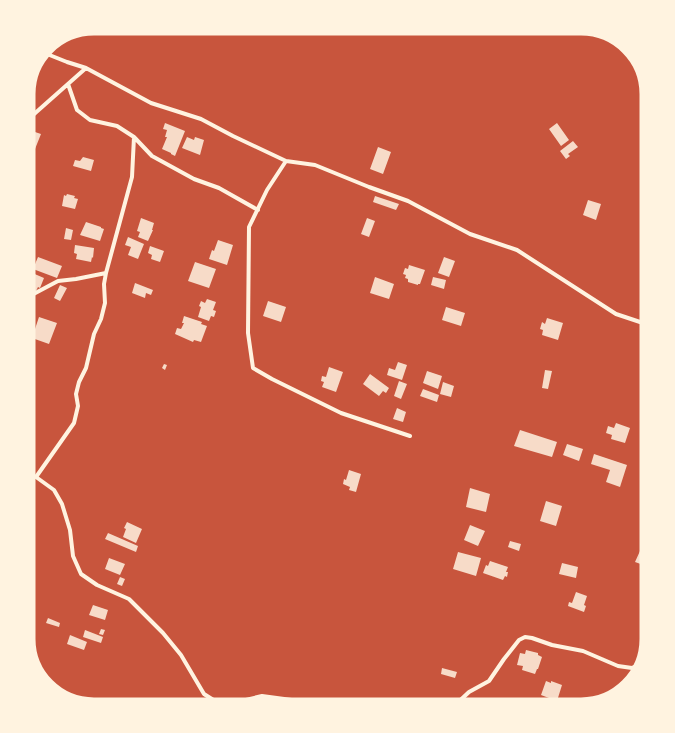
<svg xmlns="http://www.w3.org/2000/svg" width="675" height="733" font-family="Manrope,sans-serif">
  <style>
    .building { fill: #f7dbc8 }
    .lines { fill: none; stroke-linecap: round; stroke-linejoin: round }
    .minor { stroke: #fff3e0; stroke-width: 4 }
    .rim { fill: none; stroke: #fff3e0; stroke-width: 5 }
  </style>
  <rect width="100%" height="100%" fill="#c8553d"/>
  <!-- building -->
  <path class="building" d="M165 123 185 131 175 156 171 154V153L162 149 167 137H165L167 130 163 129Z
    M557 123 569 140 561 146 549 129Z
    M26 131 31 133 32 131 41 134 35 149 26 146Z
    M187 137 194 140 195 137 204 140 200 155 182 148Z
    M573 141 578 147 568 154 570 156 566 159 560 151Z
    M378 147 391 152 383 174 370 169Z
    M83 157 94 160 91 171 73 166 75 160 80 161Z
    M67 194 75 196 74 198 78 199 75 209 62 206 64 195 66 196Z
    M375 196 399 204 396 210 373 202Z
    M588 200 601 204 596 220 583 215Z
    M141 218 154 223 152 230H153L148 241 138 237 140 232 137 231Z
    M367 218 375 221 369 237 361 234Z
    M86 222 101 227V228L104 229 100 241 80 235Z
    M66 228 73 230 71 240 64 239Z
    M128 237 144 244 138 259 128 255 131 247 125 245Z
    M218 240 233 245 227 265 209 259 212 250 214 251Z
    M75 245 94 248 93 258 92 257 91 262 76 259 77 254 74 253Z
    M150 246 164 251 160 262 151 259 152 255 148 253Z
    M38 257 62 266 57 278 33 269Z
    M444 257 455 261 449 277 438 273Z
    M195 262 216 269 209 288 188 281Z
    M409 265 425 270 420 284H418V285L408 282V279L405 278 406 275 403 274 405 268 408 269Z
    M30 272 44 278 40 288 38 287 35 293 27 290 28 288 26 287 28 284 26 282Z
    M375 277 394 284 389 299 370 293Z
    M433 277 446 280 444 289 431 285Z
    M135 283 153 290 151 295 146 293 145 298 132 293Z
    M60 285 67 288 60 301 54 298Z
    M207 299 216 302 213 310 216 311 214 317 211 316 209 321 198 317 201 307 199 306 201 301 205 303Z
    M268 301 286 307 281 322 263 316Z
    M446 307 465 313 461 326 442 320Z
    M184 316 202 322 201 324 207 326 201 342 194 340 193 342 175 334 177 328 181 329 184 323H182Z
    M39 317 57 323 49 344 32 338Z
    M547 318 563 323 558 340 542 335 543 330 540 329 542 322 545 324Z
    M398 362 407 365 402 380 387 375 389 368 395 370Z
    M164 364 167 365 165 370 162 368Z
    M329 367 343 372 336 392 322 387 324 382 321 381 322 376 326 377Z
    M545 370 552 371 548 389 542 388Z
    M427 371 442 376 438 389 423 383Z
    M370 374 389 388 386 393 383 391 379 396 363 384Z
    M399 381 407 384 401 399 394 396Z
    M443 382 454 386 451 397 440 394Z
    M423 389 439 395 437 402 420 396Z
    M397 408 406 412 403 422 393 419Z
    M616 423 630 428 625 443 611 439 612 435 606 433 608 426 614 428Z
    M520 430 557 442 552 457 514 446Z
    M567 444 583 449 579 461 563 455Z
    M594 454 627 465 620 487 606 482 610 470 591 464Z
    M349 470 361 474 356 492 349 490 350 487 343 484 344 479 346 480Z
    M470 488 490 494 486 512 466 507Z
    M546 501 562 506 556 526 540 521Z
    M26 522 32 524 26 538Z
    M127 522 142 529 136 543 123 537 126 529 124 528Z
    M470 525 485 531 478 546 464 540Z
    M108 533 138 546 136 552 105 539Z
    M510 541 521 544 519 551 508 547Z
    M640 551 649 554V567L635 562Z
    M458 552 481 558 476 576 453 569Z
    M109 558 125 564 120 575 105 569Z
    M490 561 508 567 506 572H508L507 577 505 576 503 580 483 573 486 565 488 566Z
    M562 563 578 567 576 578 559 574Z
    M120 577 125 579 122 586 117 584Z
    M576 592 587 596 584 605 586 606 584 612 568 606 569 602 572 603Z
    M93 605 108 610 105 620 89 615Z
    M48 618 60 623 59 627 46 623Z
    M101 629 105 630 103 635 99 634Z
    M85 630 103 637 101 643 83 637Z
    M70 635 87 642 84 650 67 644Z
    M526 650 538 653V655L542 657 538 669H537L535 674 522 670 523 666 517 665 520 653 525 654Z
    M442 668 457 672 455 678 441 674Z
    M546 681 551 683V681L562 685 557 701 541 695Z
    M537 700 540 702 538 707H534Z
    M511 701 517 703 518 701 527 704V706L530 707H508Z"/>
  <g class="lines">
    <!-- minor -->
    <path class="minor" d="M42 52 67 62 86 68 151 103 201 119 233 136 286 161 315 165 369 187 408 201 470 234 517 250 616 314 649 325
      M68 84 77 110 90 120 117 126 134 137 152 156 194 179 219 188 258 210
      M26 119 33 115 86 68
      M286 161 267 190 249 227 248 333 253 368 272 379 341 413 410 436
      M26 298 58 281 76 279 106 273
      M26 472 36 477 54 490 62 504 70 530 73 556 81 574 97 585 129 599 163 633 181 655 204 694 215 701 233 703 262 696 299 701 308 707
      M36 477 74 423 78 406 76 394 79 382 86 368 94 334 101 319 105 303 104 284 106 273 132 177 134 137
      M453 707 469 692 489 681 504 659 519 640 525 637 532 638 552 645 583 651 618 666 632 668 644 662"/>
  </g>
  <!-- crop -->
  <path d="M0 0H675V733H0ZM94 33H581A61 61 0 0 1 642 94V639A61 61 0 0 1 581 700H94A61 61 0 0 1 33 639V94A61 61 0 0 1 94 33Z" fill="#fff3e0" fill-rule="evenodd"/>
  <path class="rim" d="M94 33H581A61 61 0 0 1 642 94V639A61 61 0 0 1 581 700H94A61 61 0 0 1 33 639V94A61 61 0 0 1 94 33Z"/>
</svg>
